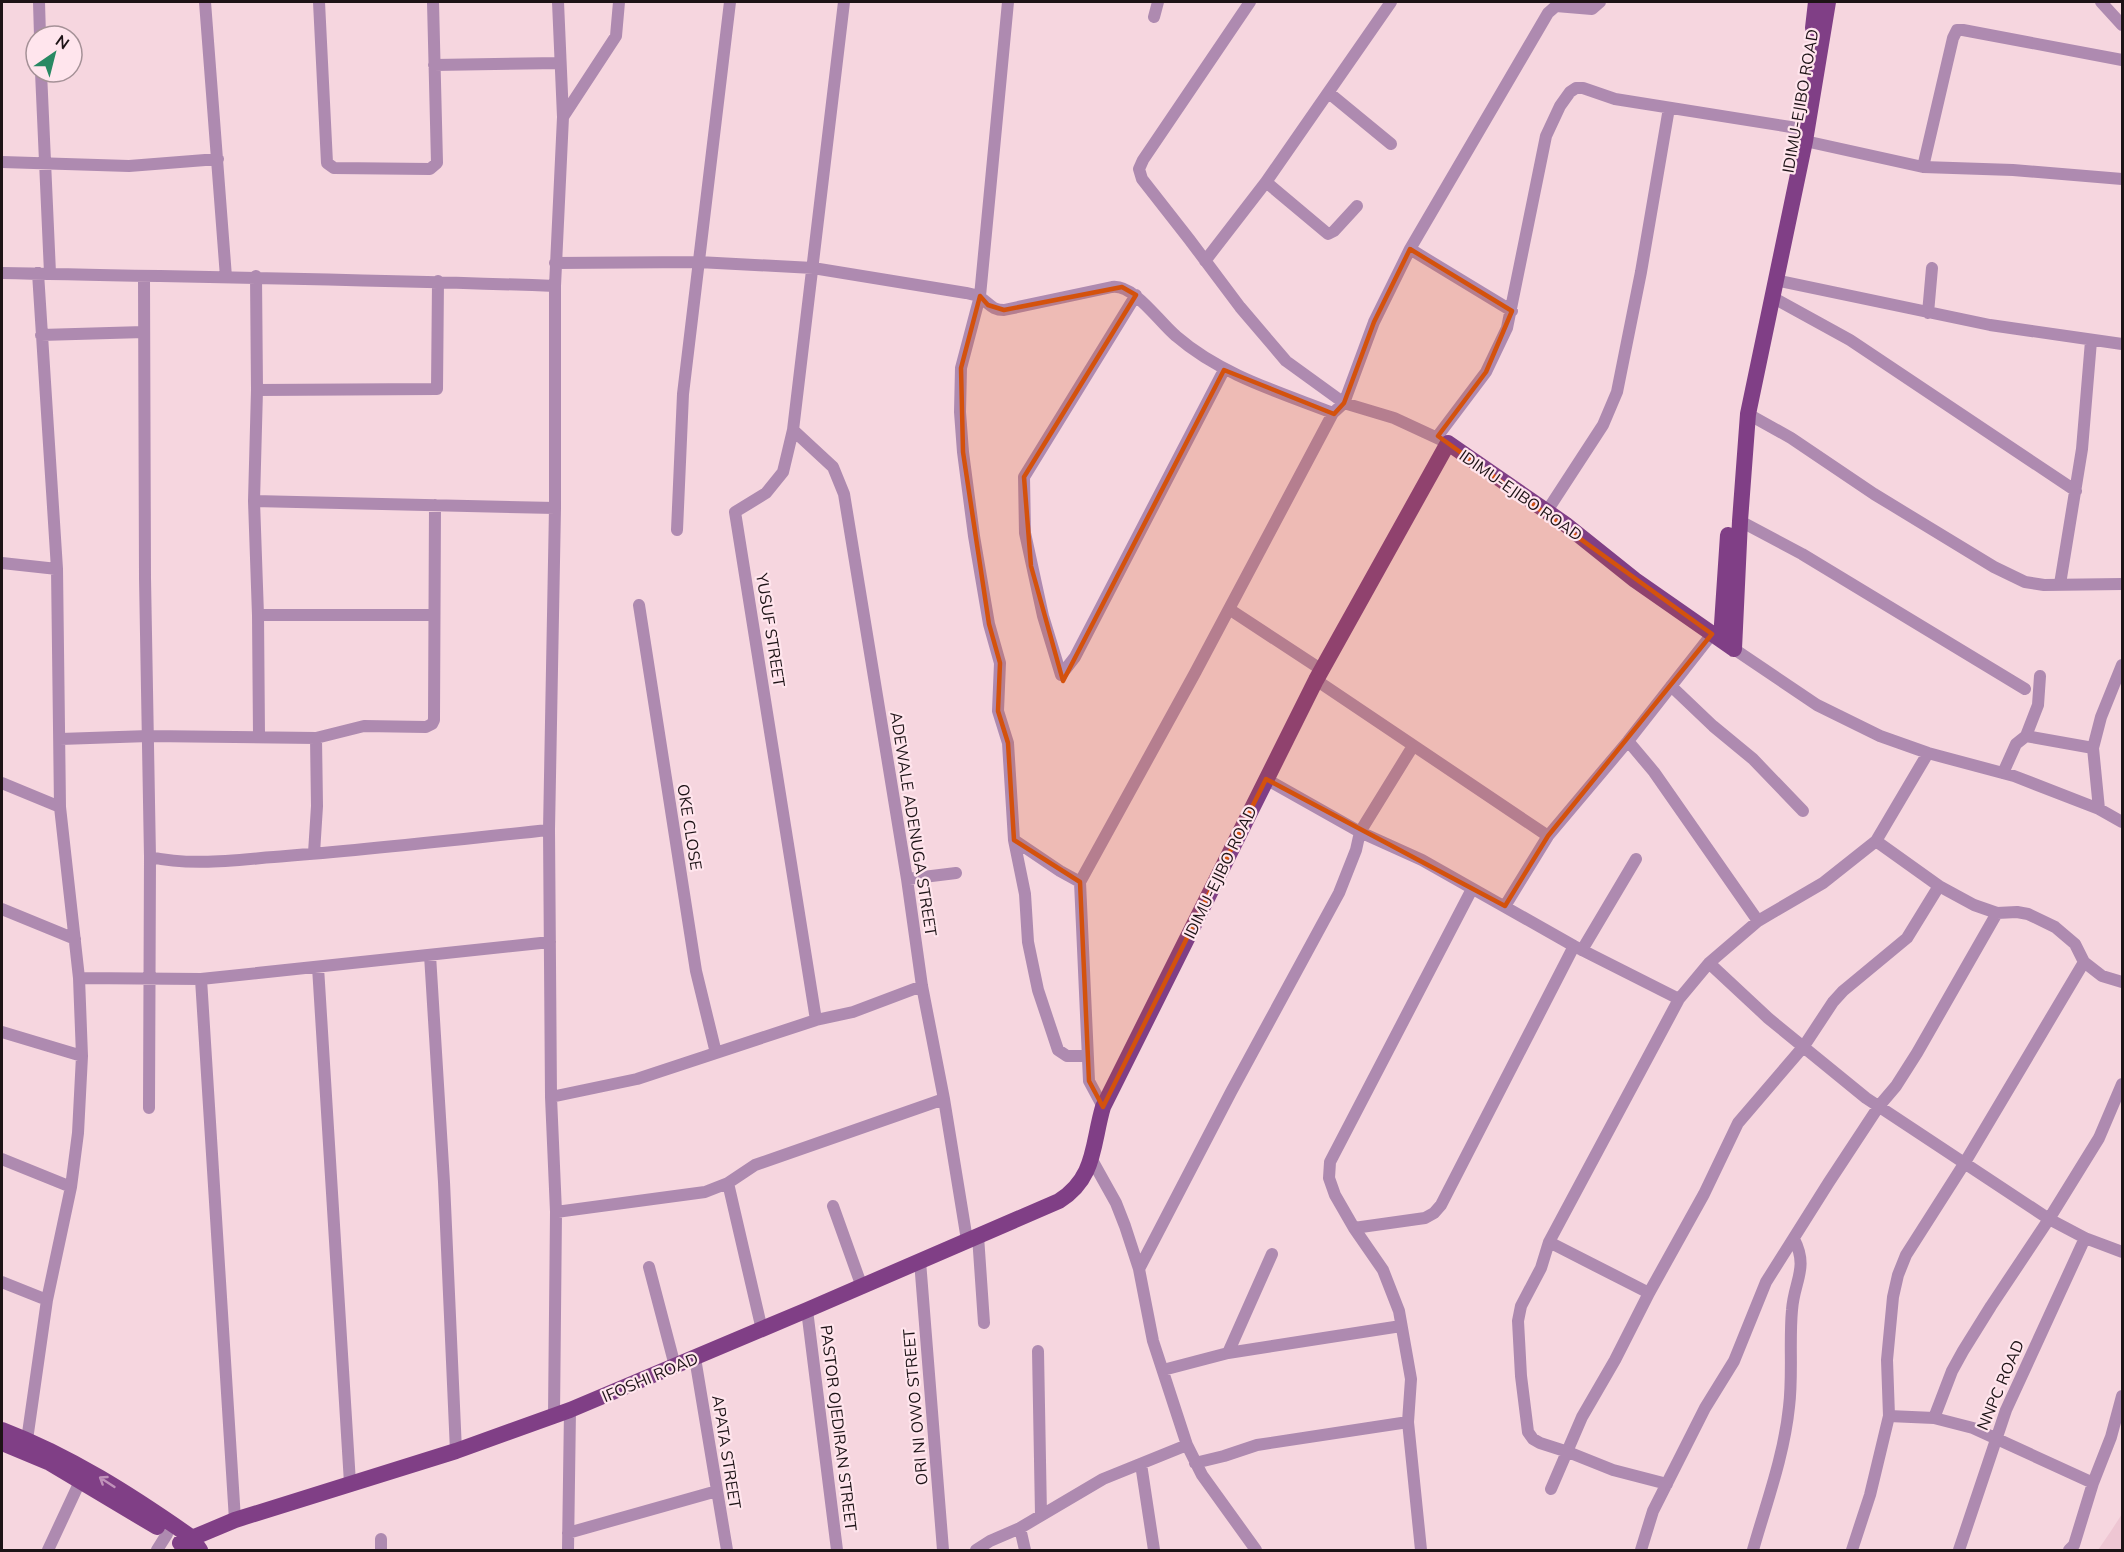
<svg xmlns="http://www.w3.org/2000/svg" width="2124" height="1552" font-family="Mulish,sans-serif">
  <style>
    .built { fill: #eec6d3 }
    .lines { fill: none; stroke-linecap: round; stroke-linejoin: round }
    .minor { stroke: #ae8ab0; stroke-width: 12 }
    .major { stroke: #803f86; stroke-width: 16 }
    .oneway { stroke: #c092ba }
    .marked { fill: #d4520d; fill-opacity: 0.2; stroke: #d4520d; stroke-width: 4.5; stroke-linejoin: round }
    .labels { text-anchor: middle; stroke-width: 4.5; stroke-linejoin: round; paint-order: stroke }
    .street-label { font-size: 16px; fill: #1d1316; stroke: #ffe5ed }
  </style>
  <rect width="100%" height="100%" fill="#f6d6df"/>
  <!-- built -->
  <path class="built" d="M2122 1514V1550H2098L2111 1531Z"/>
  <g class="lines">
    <!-- minor -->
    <path class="minor" d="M39 2 40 36
      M205 2 226 277
      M319 2 327 163 334 168 430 169 437 163 433 2
      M1008 2 980 296 961 368 960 412 963 452 974 536 989 624 1000 663 998 711 1008 743 1014 840 1060 871 1080 882 1089 1081 1103 1107
      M1250 2 1143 160 1139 169 1142 179 1189 239 1240 307 1286 361 1344 403 1394 418 1448 443
      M2101 2 2122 25
      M1154 17 1158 2
      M434 65 560 63
      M41 72 50 273
      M1329 93 1391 144
      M563 117 616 36 619 2
      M1805 141 1923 167 2013 170 2122 179
      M2 162 129 166 218 159
      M1923 167 1953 38 1957 30H1963L2122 60
      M1266 182 1328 234 1334 231 1357 206
      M1410 249 1512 311
      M1205 261 1266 182 1391 2
      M555 263 698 262 813 268 966 293C971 294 977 295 981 298 990 304 992 310 1004 310L1112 287C1134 284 1159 322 1176 336 1221 375 1279 392 1333 413L1344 403 1374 322 1410 249 1548 13 1556 6 1592 9 1600 2
      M2 273C186 277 370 279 555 286
      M256 276 257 390 254 501 258 615 259 736
      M144 277 145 578 150 857 149 1108
      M1775 280 1990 325 2122 344
      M1772 297 1850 340 2076 491
      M1928 313 1932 268
      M41 335 144 332
      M257 390 437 389 438 281
      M1748 414 1791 438 1874 494 1994 567 2025 582 2044 585 2122 584
      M793 430 833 467 844 494 907 879 922 986 944 1099 967 1240
      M1437 437 1486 372 1507 328 1546 136 1560 106 1570 92 1576 88H1583L1615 99 1797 128
      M254 501 555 508
      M1547 511 1603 425 1617 392 1641 272 1669 108
      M1740 521 1802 554 2025 689
      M677 530 683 394 730 2
      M2 563 57 569
      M2060 584 2082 449 2091 341
      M639 605 696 971 716 1053
      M1229 609 1322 670
      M258 615H434
      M1734 649 1817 705 1880 736 1928 753 2014 776 2099 809 2122 822
      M1061 675 1043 616 1025 533 1024 477 1136 295
      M1061 675 1075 657 1224 370
      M1316 680 1548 836
      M1671 686 1713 726 1753 759 1803 811
      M2026 736 2038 705 2040 676
      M60 739 149 736 316 738 364 726 426 727 432 724 434 720 435 505
      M1628 741 1654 772 1758 921
      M2003 773 2016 744 2026 736 2093 748
      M1266 779 1360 832 1422 860 1574 946 1679 999 1709 963 1758 921 1823 883 1876 841 1928 753
      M2 783 60 807
      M2099 809 2093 748 2101 717 2122 665
      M1014 840 1025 894 1028 942 1038 990 1058 1050 1067 1056H1088
      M314 853 317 806 316 738
      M150 857C195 867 241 859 286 856 374 849 461 839 549 830
      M907 879 956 873
      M1080 882 1195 673 1333 413
      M1939 886 1974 905 1997 913 2017 912 2028 914 2055 927 2075 944 2084 962 2102 976 2122 982
      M1505 906 1548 836 1628 741 1712 634
      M2 909 75 939
      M1582 950 1636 859
      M430 955 444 1182 456 1451
      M1709 963 1768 1018 1866 1098 2049 1219 2085 1238 2122 1252
      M318 967 350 1483
      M79 978 201 979 550 942
      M201 979 235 1520
      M816 1020 735 512 766 493 783 472 793 430 844 2
      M2 1032 82 1056
      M551 1097 637 1079 816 1020 853 1012 922 986
      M2 1159 71 1187
      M1092 1160 1116 1203 1125 1226 1139 1269 1153 1341 1187 1445 1202 1475 1256 1550
      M728 1183 762 1330
      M833 1206 862 1287
      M556 1212 705 1192 728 1183 755 1165 944 1099
      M1354 1228 1425 1218 1434 1213 1441 1205 1574 946
      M978 1236 984 1323
      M1549 1242 1649 1293
      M920 1261 943 1550
      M649 1267 675 1366
      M1139 1269 1231 1092 1339 893 1356 850 1360 832 1413 746
      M2 1282 47 1300
      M807 1310 837 1550
      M1038 1351 1041 1515
      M1228 1353 1272 1254
      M695 1358 727 1550
      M1163 1370 1228 1353 1401 1326
      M554 1416 556 1212 551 1097 549 830 555 508V286L563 117 558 2
      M1889 1416 1934 1418 1973 1428 2093 1483 2111 1437 2122 1396
      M1934 1418 1952 1371 1963 1351 1991 1306 2049 1219 2099 1138 2122 1084
      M27 1440 47 1300 71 1187 78 1133 82 1056 79 978 60 807 57 569 38 273
      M1195 1463 1224 1456 1257 1445 1408 1422
      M1141 1464 1154 1550
      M1667 1484 1613 1470 1568 1452 1540 1443 1533 1439 1528 1432 1521 1376 1518 1321 1521 1306 1541 1268 1549 1242 1679 999
      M1551 1489 1582 1417 1615 1360 1649 1293 1704 1194 1738 1123 1804 1046 1833 1002 1843 991 1907 938 1939 886 1876 841
      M1020 1528 1025 1550
      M568 1533 717 1491
      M381 1539V1550
      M48 1550 83 1475
      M157 1550 167 1534
      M568 1550 570 1410
      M976 1550 990 1541 1020 1528 1103 1479 1187 1445
      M1421 1550 1408 1422 1411 1379 1399 1311 1383 1270 1354 1228 1335 1195 1329 1178 1330 1162 1472 889
      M1641 1550 1653 1511 1705 1408 1734 1361 1766 1282 1829 1182 1879 1106 1896 1086 1917 1053 1997 913
      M1753 1550C1766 1504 1784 1456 1789 1407 1793 1375 1789 1342 1792 1310 1794 1281 1809 1268 1794 1239
      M1852 1550 1870 1495 1889 1416 1887 1360 1893 1297 1898 1275 1906 1255 1964 1164 2084 962
      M1959 1550 2006 1410 2085 1238
      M2069 1550 2074 1545 2093 1483"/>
    <!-- major -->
    <path class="major" d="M1813 28 1816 2
      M1721 639 1728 535
      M1734 649 1740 521 1748 414 1805 141 1828 2
      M2 1430C70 1456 131 1495 191 1537L200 1550
      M2 1443 48 1462 157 1527
      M180 1543 235 1520 456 1451 570 1410 807 1310 1059 1201C1096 1178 1092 1144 1103 1107L1316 680 1448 443 1565 524 1635 580 1734 649"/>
  </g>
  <!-- one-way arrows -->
  <defs><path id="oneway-shaft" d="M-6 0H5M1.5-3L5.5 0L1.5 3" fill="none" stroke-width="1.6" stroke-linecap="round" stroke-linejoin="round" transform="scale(1.5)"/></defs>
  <use class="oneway" href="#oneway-shaft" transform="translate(107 1482) rotate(-147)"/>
  <!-- marked area -->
  <path class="marked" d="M1410 249 1512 311 1486 372 1438 436 1712 634 1548 836 1505 906 1266 779 1103 1107 1089 1081 1080 882 1014 840 1008 743 998 711 1000 663 989 624 963 452 961 368 980 296 988 305 1004 310 1122 287 1136 295 1024 477 1031 566 1063 681 1224 370 1334 414 1344 403 1374 322Z"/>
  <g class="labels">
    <!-- street labels -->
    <g class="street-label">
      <text transform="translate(1800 101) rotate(-80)" y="6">IDIMU-EJIBO ROAD</text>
      <text transform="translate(1521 495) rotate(35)" y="6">IDIMU-EJIBO ROAD</text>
      <text transform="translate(771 630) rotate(81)" y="6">YUSUF STREET</text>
      <text transform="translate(914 824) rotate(81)" y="6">ADEWALE ADENUGA STREET</text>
      <text transform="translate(690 827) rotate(81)" y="6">OKE CLOSE</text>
      <text transform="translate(1220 872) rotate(-64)" y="6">IDIMU-EJIBO ROAD</text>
      <text transform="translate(650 1377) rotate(-23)" y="6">IFOSHI ROAD</text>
      <text transform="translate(2000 1385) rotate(-67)" y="6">NNPC ROAD</text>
      <text transform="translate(915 1407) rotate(-95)" y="6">ORI NI OWO STREET</text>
      <text transform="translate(839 1428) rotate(83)" y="6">PASTOR OJEDIRAN STREET</text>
      <text transform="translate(727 1452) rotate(81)" y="6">APATA STREET</text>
    </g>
  </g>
  <!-- border -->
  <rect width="2124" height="1552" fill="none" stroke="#1d1316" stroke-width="6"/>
  <!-- north arrow -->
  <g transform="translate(54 54) rotate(35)"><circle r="28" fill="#ffe5ed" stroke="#a59197" stroke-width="1.5"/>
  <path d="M0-4.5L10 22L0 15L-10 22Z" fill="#288963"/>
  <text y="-9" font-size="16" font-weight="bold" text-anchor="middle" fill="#1d1316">N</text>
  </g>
</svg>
